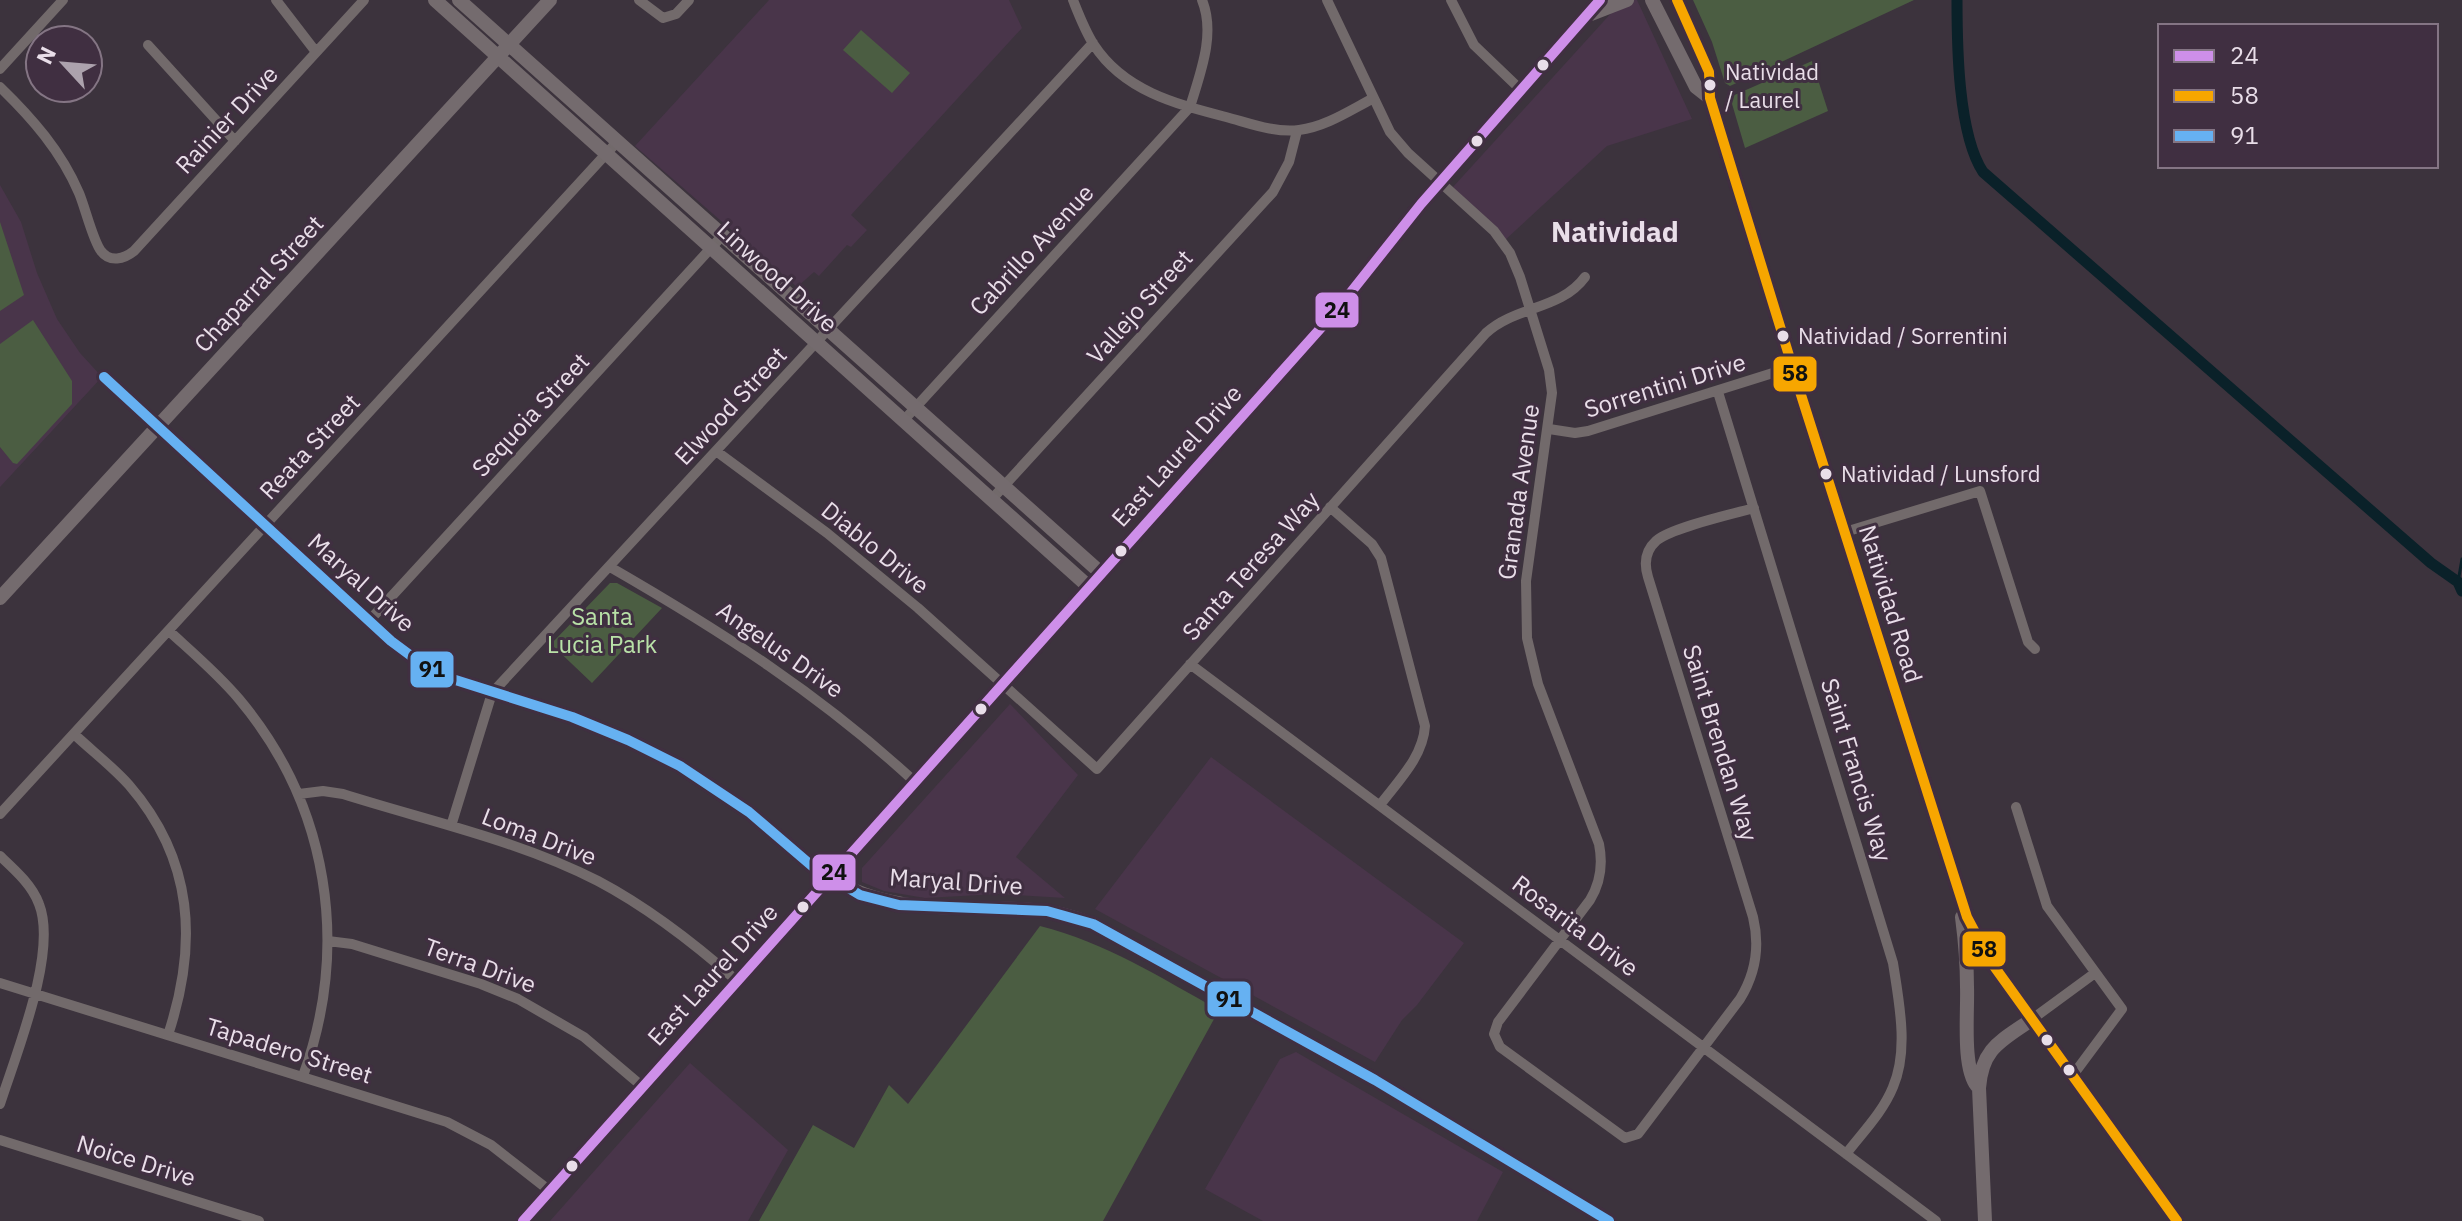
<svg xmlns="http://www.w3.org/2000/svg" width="2462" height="1221" font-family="'IBM Plex Sans',sans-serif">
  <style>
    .built { fill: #49354a }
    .green { fill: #4b5d42 }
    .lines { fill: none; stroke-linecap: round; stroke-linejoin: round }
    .stream { stroke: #0a2129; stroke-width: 3 }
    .canal { stroke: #0a2129; stroke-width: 11 }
    .street { stroke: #726a6b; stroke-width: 10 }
    .secondary { stroke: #746b6e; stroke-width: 14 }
    .bus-1-casing { stroke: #402f41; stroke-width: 16 }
    .bus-2-casing { stroke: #402f41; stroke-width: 16 }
    .bus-3-casing { stroke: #402f41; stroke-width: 16 }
    .bus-1 { stroke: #ce8fe9; stroke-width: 10 }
    .bus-2 { stroke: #f7a600; stroke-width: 10 }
    .bus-3 { stroke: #66b1f2; stroke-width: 10 }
    .bus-dot { fill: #e9dee9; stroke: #402f41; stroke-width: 3 }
    .labels { text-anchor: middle; stroke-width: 6; stroke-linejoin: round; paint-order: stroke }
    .bus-label { font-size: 22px; fill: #e9dee9; stroke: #402f41; text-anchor: start }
    .street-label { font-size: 24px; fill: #e9dee9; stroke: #402f41 }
    .park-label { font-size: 24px; fill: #b8e1a7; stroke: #402f41 }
    .quarter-label { font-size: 28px; font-weight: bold; fill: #e9dee9; stroke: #402f41 }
    .line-badge { stroke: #402f41; stroke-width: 3 }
    .pale-badge-label { font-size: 22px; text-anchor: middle; font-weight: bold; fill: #111 }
  </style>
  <rect width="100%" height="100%" fill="#3c333d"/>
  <!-- built -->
  <path class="built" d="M769 0H1009L1022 28 851 215 867 230 851 247 847 245 819 276 814 272 797 287 635 146Z
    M1623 0H1637L1692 119 1607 146 1504 241 1501 240 1453 187Z
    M0 185 21 222 37 273 57 319 80 353 102 377 0 487Z
    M1010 704 1078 775 1016 857 1065 898 997 894 925 898 884 891 862 882V868Z
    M1211 757 1464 943 1417 1005 1402 1020 1375 1062 1095 909Z
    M1296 1052 1503 1172 1477 1221H1263L1205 1189 1280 1059Z
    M690 1063 788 1150 748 1221H550Z"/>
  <!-- green -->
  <path class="green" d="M1693 0H1914L1730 86 1725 83 1712 42Z
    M861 30 910 73 892 93 843 50Z
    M1812 61 1828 111 1745 148 1730 97Z
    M0 222 24 295 0 311Z
    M33 320 72 381V404L17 464 13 463 0 447V344Z
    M610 583H617L662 608 592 683 551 644Z
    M1040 926C1105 942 1161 978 1219 1010L1103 1221H759L813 1125 854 1148 889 1085 908 1104Z"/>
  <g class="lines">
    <!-- stream -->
    <path class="stream" d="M2458 582 2462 559"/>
    <!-- canal -->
    <path class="canal" d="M1957 0C1957 46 1958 134 1983 172L2431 563 2458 582 2462 591"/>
    <!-- street -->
    <path class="street" d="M276 0 316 52
      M639 0 663 18 676 14 689 0
      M1073 0C1079 15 1085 31 1094 45 1124 91 1176 104 1226 117 1249 123 1274 133 1299 130 1325 127 1349 111 1372 99
      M1327 0 1390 132 1408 153 1494 231 1510 253 1520 277 1549 370 1552 393 1526 581 1527 638 1538 684 1599 844C1603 864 1601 882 1590 900L1498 1022 1494 1034 1500 1047 1625 1138 1638 1134 1740 999C1756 973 1760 946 1753 917L1648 577C1644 564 1645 551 1656 541 1670 528 1732 514 1754 508
      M1451 0 1474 45 1521 90
      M148 45 235 141
      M0 69 63 0
      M0 87C32 118 61 151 79 193 85 207 93 241 101 251 110 263 124 259 134 251L364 0
      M104 377 381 632 414 659 443 676 572 717 628 740 680 766 749 812 812 866 830 878
      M1718 392 1893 963C1899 1002 1909 1050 1893 1087 1883 1112 1862 1133 1846 1154
      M904 420 1190 107C1200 74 1216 34 1202 0
      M1549 429 1575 433 1588 431 1792 367
      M716 451 827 533 918 608 1097 769 1486 333C1515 306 1561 310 1585 277
      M992 499 1273 192 1289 162 1297 131
      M1330 507 1372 544 1381 558 1425 726C1423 757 1398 781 1380 805
      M1845 532 1980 491 2028 642 2035 649
      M610 567C721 631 821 695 915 782
      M369 621 722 236
      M169 631C193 653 218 674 239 699 329 806 350 946 303 1076
      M1190 664 1936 1221
      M74 734C92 751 112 766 129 785 194 860 198 944 168 1035
      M299 794 323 791 343 794C428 821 518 840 598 881 649 908 694 943 737 981
      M2016 807 2047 906 2122 1009 2073 1075
      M0 814 617 142
      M451 826 492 693 1093 43
      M0 856C15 870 32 885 39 904 58 952 16 1054 0 1104
      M328 941 352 944 481 984 518 999 584 1037 643 1087
      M0 983 447 1122 491 1145 550 1191
      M2031 1020 2095 973
      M0 1140 259 1221"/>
    <!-- secondary -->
    <path class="secondary" d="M435 0 1089 587
      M459 0 1101 573
      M1652 0 1696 87 1710 98
      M1677 0 1709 72 1710 98 1802 398 1967 917 1991 962 2177 1221
      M1591 14 1627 0
      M0 598 550 0
      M830 878C895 918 962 904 1033 910 1054 911 1073 917 1093 924L1375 1080 1609 1221
      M1962 917C1965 940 1967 964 1967 987 1968 1012 1962 1067 1977 1086
      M523 1221 1336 311 1421 204 1600 0
      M1985 1221 1979 1088C1982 1048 2001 1041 2031 1020"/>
    <!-- bus-1 casing -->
    <g class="bus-1-casing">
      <path id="bus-1" d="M523 1221 1336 311 1421 204 1600 0"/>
    </g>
    <!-- bus-2 casing -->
    <g class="bus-2-casing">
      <path id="bus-2" d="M1677 0 1709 72 1710 98 1802 398 1967 917 1991 962 2177 1221"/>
    </g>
    <!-- bus-3 casing -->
    <g class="bus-3-casing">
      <path id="bus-3" d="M104 377 391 641 422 664 446 677 572 717 628 740 680 766 749 812 812 866 860 895 899 905 1047 911 1093 924 1375 1080 1609 1221"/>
    </g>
    <!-- bus-1 -->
    <use href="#bus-1" class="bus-1"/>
    <!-- bus-2 -->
    <use href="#bus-2" class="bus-2"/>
    <!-- bus-3 -->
    <use href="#bus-3" class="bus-3"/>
  </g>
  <!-- markers -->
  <g class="bus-dot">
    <circle cx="1543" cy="65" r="7"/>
    <circle cx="1710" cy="85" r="7"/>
    <circle cx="1477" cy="141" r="7"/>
    <circle cx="1783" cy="336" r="7"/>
    <circle cx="1826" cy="474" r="7"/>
    <circle cx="1121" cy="551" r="7"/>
    <circle cx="981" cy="709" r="7"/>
    <circle cx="803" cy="907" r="7"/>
    <circle cx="2047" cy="1040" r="7"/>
    <circle cx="2069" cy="1070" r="7"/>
    <circle cx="572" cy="1166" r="7"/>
  </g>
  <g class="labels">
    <!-- bus labels -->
    <g class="bus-label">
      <text x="1725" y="80">Natividad<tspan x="1725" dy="28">/ Laurel</tspan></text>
      <text x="1798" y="344">Natividad / Sorrentini</text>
      <text x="1841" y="482">Natividad / Lunsford</text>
    </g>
    <!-- street labels -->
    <g class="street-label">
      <text transform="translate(227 120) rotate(-47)" y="8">Rainier Drive</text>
      <text transform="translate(1032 250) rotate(-47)" y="8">Cabrillo Avenue</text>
      <text transform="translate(777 277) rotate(42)" y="8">Linwood Drive</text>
      <text transform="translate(259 284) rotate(-47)" y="8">Chaparral Street</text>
      <text transform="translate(1140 307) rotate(-48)" y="8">Vallejo Street</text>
      <text transform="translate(1665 386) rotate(-17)" y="8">Sorrentini Drive</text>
      <text transform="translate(731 406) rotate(-47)" y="8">Elwood Street</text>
      <text transform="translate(531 415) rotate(-47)" y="8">Sequoia Street</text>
      <text transform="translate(310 447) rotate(-47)" y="8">Reata Street</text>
      <text transform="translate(1177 456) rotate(-48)" y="8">East Laurel Drive</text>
      <text transform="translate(1519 492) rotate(-82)" y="8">Granada Avenue</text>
      <text transform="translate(875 548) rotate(39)" y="8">Diablo Drive</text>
      <text transform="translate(1251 566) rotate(-48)" y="8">Santa Teresa Way</text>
      <text transform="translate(361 583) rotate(42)" y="8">Maryal Drive</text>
      <text transform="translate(1890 604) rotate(73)" y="8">Natividad Road</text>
      <text transform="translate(780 650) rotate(35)" y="8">Angelus Drive</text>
      <text transform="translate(1720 743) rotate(73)" y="8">Saint Brendan Way</text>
      <text transform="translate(1856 770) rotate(73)" y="8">Saint Francis Way</text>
      <text transform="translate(539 837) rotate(21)" y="8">Loma Drive</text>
      <text transform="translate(956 882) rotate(4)" y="8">Maryal Drive</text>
      <text transform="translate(1575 926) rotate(37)" y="8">Rosarita Drive</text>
      <text transform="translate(480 966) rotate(20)" y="8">Terra Drive</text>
      <text transform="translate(713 975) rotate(-48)" y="8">East Laurel Drive</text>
      <text transform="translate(289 1051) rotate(17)" y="8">Tapadero Street</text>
      <text transform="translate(136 1161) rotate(17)" y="8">Noice Drive</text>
    </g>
    <!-- park labels -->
    <g class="park-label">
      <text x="602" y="625">Santa<tspan x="602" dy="28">Lucia Park</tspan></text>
    </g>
    <!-- quarter labels -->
    <g class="quarter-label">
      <text x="1615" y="242">Natividad</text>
    </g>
  </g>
  <g class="line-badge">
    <rect x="1314" y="291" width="46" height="38" rx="8" fill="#ce8fe9"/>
    <rect x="1772" y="355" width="46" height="38" rx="8" fill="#f7a600"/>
    <rect x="409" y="650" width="46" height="39" rx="8" fill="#66b1f2"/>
    <rect x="811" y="853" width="46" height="39" rx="8" fill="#ce8fe9"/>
    <rect x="1961" y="930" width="46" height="38" rx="8" fill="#f7a600"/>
    <rect x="1206" y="980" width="46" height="38" rx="8" fill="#66b1f2"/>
  </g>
  <g class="pale-badge-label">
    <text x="1337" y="318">24</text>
    <text x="1795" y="381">58</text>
    <text x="432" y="677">91</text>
    <text x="834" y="880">24</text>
    <text x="1984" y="957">58</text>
    <text x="1229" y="1007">91</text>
  </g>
  <!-- legend -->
  <rect x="2158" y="24" width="280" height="144" fill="#402f41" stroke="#847584" stroke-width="2"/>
  <rect x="2174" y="50" width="40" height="12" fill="#ce8fe9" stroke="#847584" stroke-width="2"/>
  <text x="2230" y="64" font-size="24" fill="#e9dee9">24</text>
  <rect x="2174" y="90" width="40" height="12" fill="#f7a600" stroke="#847584" stroke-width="2"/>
  <text x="2230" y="104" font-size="24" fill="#e9dee9">58</text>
  <rect x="2174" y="130" width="40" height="12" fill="#66b1f2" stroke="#847584" stroke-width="2"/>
  <text x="2230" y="144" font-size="24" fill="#e9dee9">91</text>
  <!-- north arrow -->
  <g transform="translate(64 64) rotate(296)"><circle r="38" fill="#402f41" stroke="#847584" stroke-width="2"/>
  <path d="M0-6L14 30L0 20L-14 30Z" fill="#aca2ad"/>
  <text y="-12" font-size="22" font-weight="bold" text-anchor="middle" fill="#e9dee9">N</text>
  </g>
</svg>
